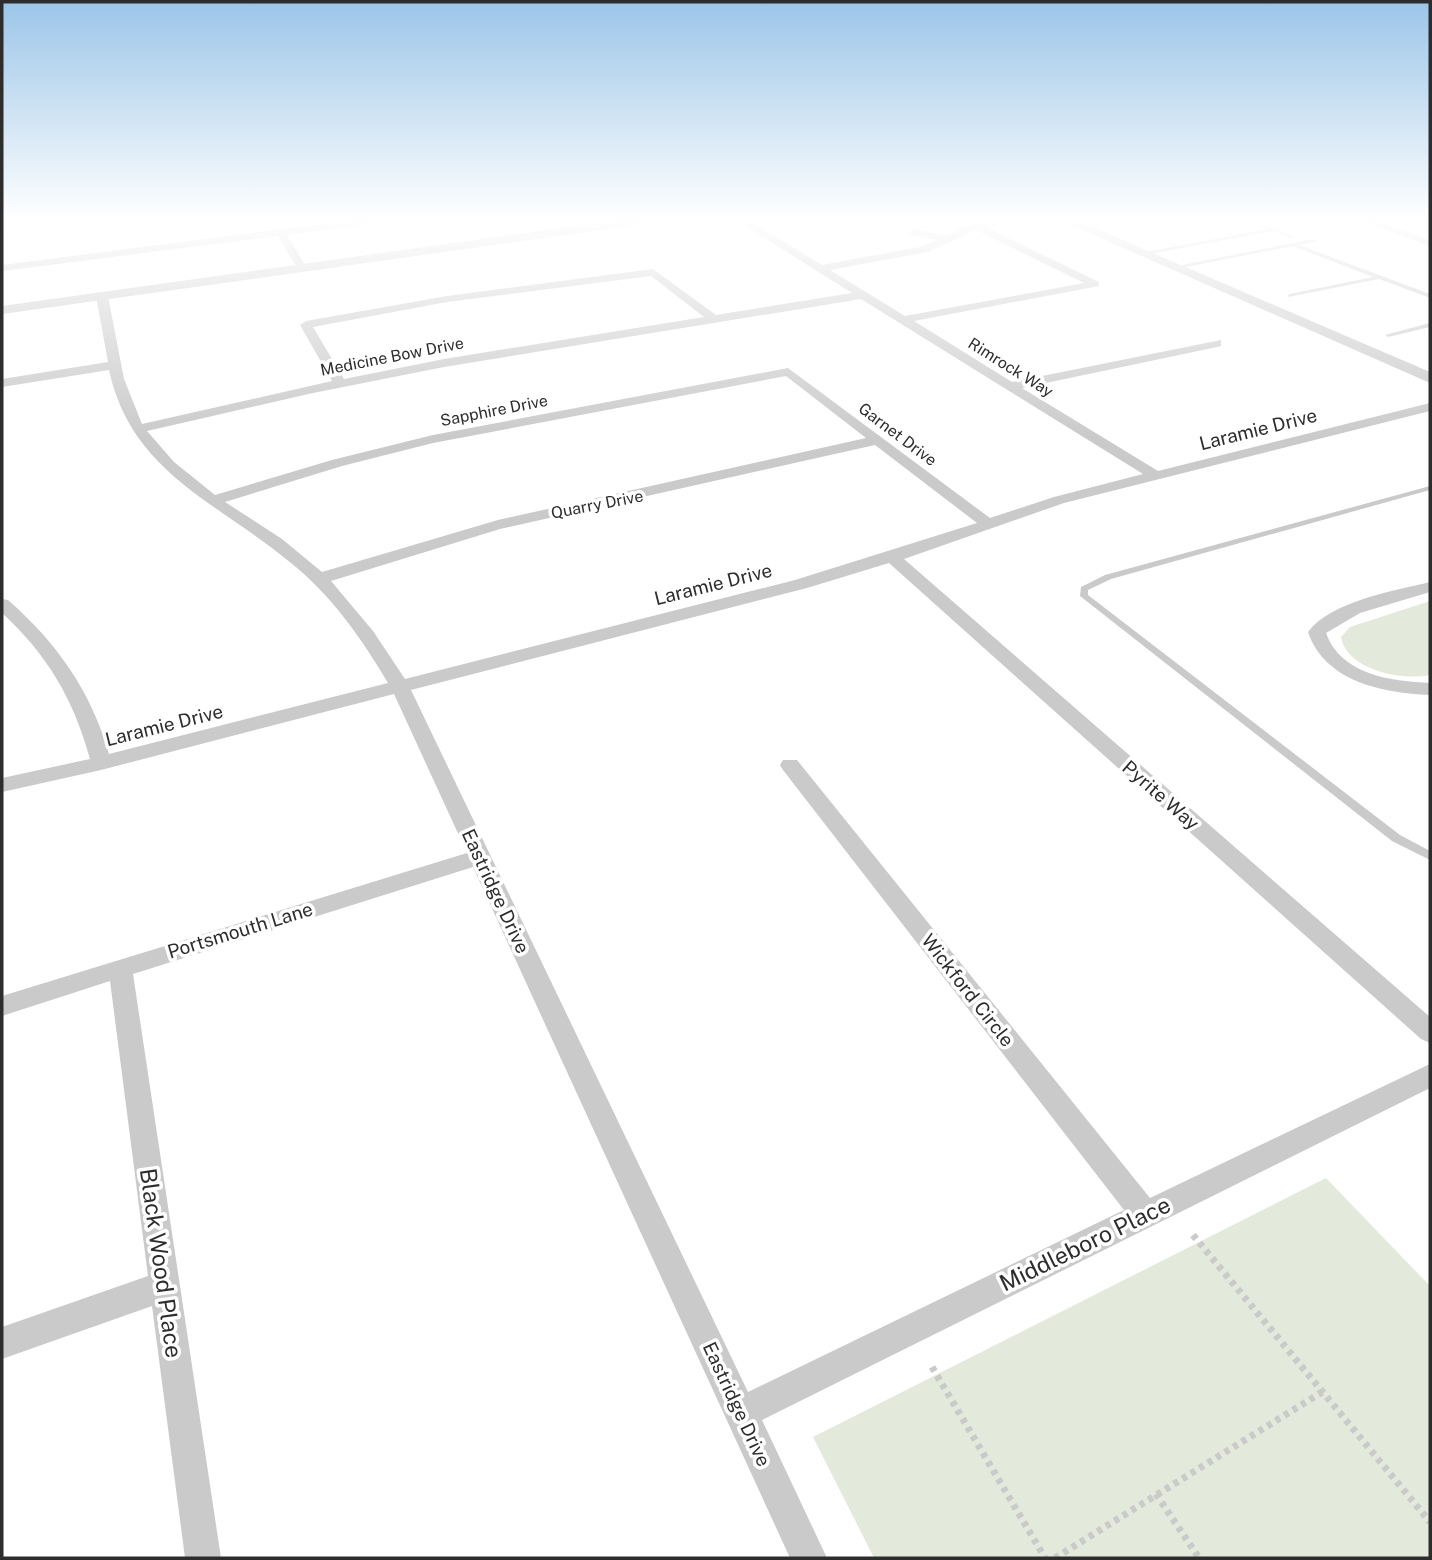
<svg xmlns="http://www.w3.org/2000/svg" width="1432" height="1560" font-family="'Public Sans',sans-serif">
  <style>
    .green { fill: #e4eadb }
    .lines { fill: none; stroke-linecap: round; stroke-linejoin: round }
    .path { stroke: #cacaca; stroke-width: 7; stroke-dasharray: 5 5; stroke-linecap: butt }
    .service { fill: #cacaca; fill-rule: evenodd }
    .minor { fill: #cacaca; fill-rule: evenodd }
    .tertiary { fill: #cacaca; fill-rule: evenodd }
    .labels { text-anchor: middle; stroke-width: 7; stroke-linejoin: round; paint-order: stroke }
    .far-street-label { font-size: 16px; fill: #2d2d2d; stroke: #fff }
    .street-label { font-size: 19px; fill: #2d2d2d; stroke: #fff }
    .near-street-label { font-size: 23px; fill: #2d2d2d; stroke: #fff }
  </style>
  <rect width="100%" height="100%" fill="#fff"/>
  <!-- green -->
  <path class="green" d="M1430 601V675C1403 681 1346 670 1341 637L1350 627Z
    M1326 1178 1430 1286V1558H874L813 1437Z"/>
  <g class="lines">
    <!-- path -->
    <path class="path" d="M1193 1235 1430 1522
      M932 1367 1045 1558
      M1156 1494 1199 1558
      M1055 1558 1322 1392"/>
    <!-- service -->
    <path class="service" d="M1115 220H1125L1082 228 1080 227Z
      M1245 220H1251L1296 237 1291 238 1273 231 1143 255 1140 253 1268 229Z
      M1314 239 1316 242 1299 245 1430 294V298L1379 279 1288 297 1287 296 1290 294 1373 277 1293 246 1175 269 1172 267Z
      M1430 323V327L1388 337 1385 335Z
      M1430 486V490L1111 579 1088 590V595L1400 835 1430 851V860L1392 841 1080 596 1081 587 1105 575Z"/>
    <!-- minor -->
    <path class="minor" d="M2 220H31L2 226Z
      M354 220H382L377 223 287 235 307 268 302 271 297 268 278 236 2 271V265Z
      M736 220H748L822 265 920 247 937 240 910 234 909 232 914 229 946 236 968 226 996 220H1015L987 228 1099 282V286L914 321 1012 382 1221 340V346L1217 347 1022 388 1158 471 1430 403V411L1064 503 904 559 1430 1017V1043L1421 1039 889 563 807 588 411 690 748 1392 1124 1210 783 770 780 765 783 760H797L1150 1198 1430 1064V1088L762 1420 827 1558H790L473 867 133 974 221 1558H185L152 1306 2 1359V1327L148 1276 110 981 2 1016V996L467 853 394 694 101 770 2 792V778L90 759C74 700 47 654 2 613V599L8 600C57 643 91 691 109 754L388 683C362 639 332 596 291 563 218 502 131 473 109 370L2 387V379L108 362 96 296 102 293 108 296 124 379 142 424 332 381 300 325 306 321 447 296 653 269 716 315 852 293ZM976 230 1084 283 905 316 830 270 927 252ZM651 276 704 317 444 359 344 379 313 327 447 302ZM861 299 1143 474 1054 497 990 518 788 368 433 435 332 460 215 495 174 462 147 431 313 393 444 367ZM786 376 866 438 498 520 322 572 282 539 225 502 342 466 433 443ZM875 445 977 523 795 580 405 679 373 631 331 581 500 529Z
      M1359 220H1373L1430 240V246Z
      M1430 582V592L1360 613 1326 633C1341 675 1391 681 1430 683V695C1383 693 1325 682 1308 632 1331 601 1394 591 1430 582Z"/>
    <!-- tertiary -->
    <path class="tertiary" d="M618 220H650L644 224 2 314V306Z
      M1060 220H1076L1430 372V383Z"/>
  </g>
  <!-- sky -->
  <linearGradient id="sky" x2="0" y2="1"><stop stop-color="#9bc5e8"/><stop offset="0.5" stop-color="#fff"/><stop offset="1" stop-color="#fff" stop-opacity="0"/></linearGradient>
  <rect width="1432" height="438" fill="url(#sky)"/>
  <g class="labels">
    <!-- far-street labels -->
    <g class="far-street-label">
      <text transform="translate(392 356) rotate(-11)" y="6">Medicine Bow Drive</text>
      <text transform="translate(1011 367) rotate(32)" y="6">Rimrock Way</text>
      <text transform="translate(494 410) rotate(-11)" y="6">Sapphire Drive</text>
      <text transform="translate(898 434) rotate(37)" y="6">Garnet Drive</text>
      <text transform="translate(597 504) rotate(-11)" y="6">Quarry Drive</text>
    </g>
    <!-- street labels -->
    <g class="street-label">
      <text transform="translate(1258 429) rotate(-14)" y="7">Laramie Drive</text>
      <text transform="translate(713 584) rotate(-14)" y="7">Laramie Drive</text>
      <text transform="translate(164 725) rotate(-14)" y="7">Laramie Drive</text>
      <text transform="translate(1161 795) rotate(41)" y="7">Pyrite Way</text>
      <text transform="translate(496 891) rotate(65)" y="7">Eastridge Drive</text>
      <text transform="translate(240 930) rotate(-17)" y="7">Portsmouth Lane</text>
      <text transform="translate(968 990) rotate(52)" y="7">Wickford Circle</text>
      <text transform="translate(737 1404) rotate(65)" y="7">Eastridge Drive</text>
    </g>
    <!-- near-street labels -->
    <g class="near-street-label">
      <text transform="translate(1085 1244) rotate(-26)" y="8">Middleboro Place</text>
      <text transform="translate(161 1263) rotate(82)" y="8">Black Wood Place</text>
    </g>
  </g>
  <!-- border -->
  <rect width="1432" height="1560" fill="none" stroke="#2d2d2d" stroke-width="7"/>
</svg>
